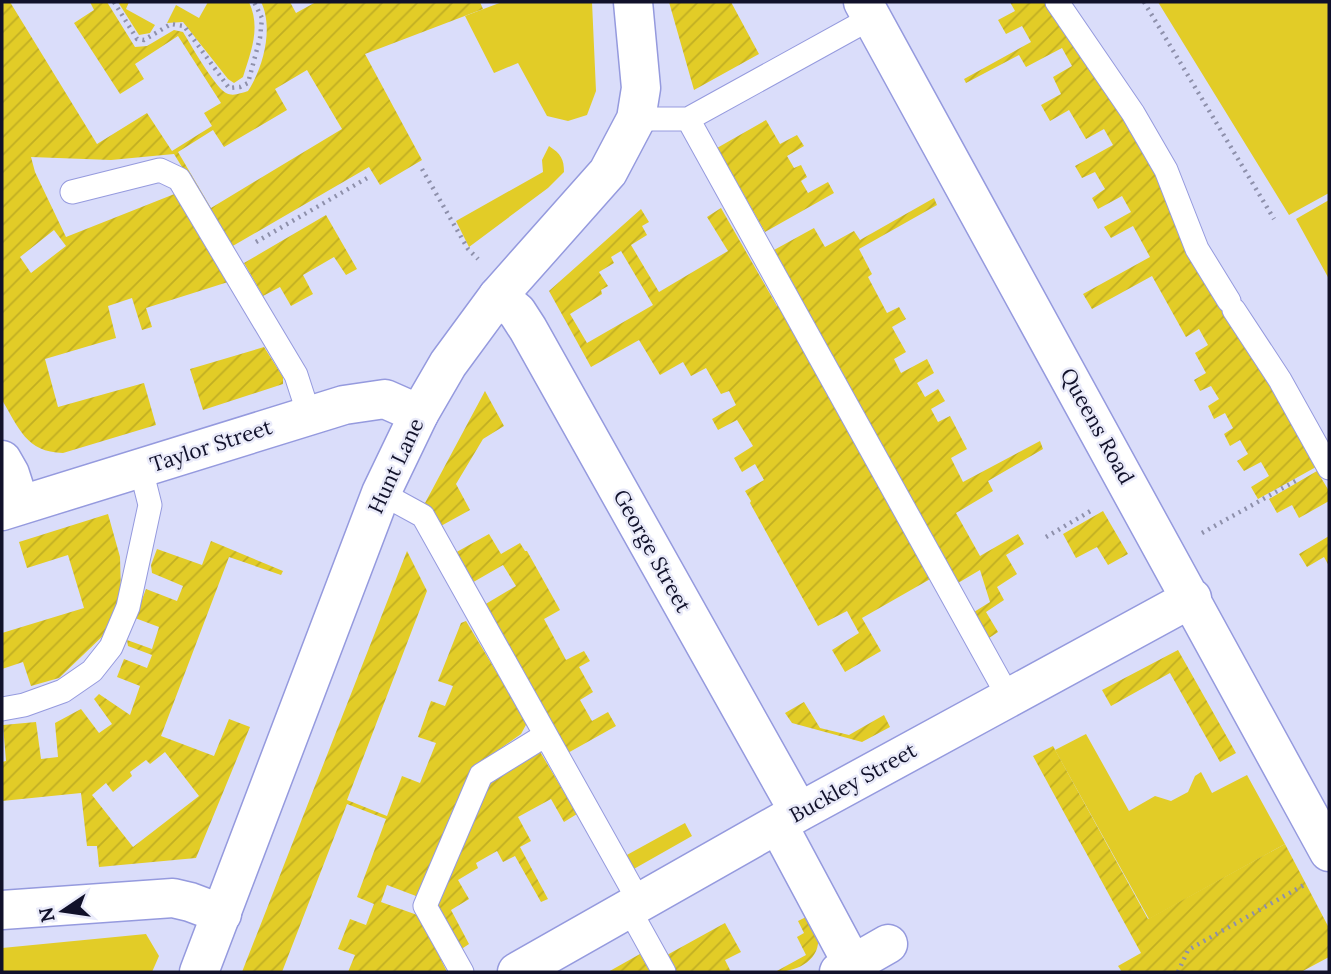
<svg xmlns="http://www.w3.org/2000/svg" width="1331" height="974" font-family="Lora,serif">
  <style>
    .green { fill: #e2cc27 }
    .garden { fill: url(#garden-furrows); fill-rule: evenodd }
    .lines { fill: none; stroke-linecap: round; stroke-linejoin: round }
    .service-casing { stroke: #959ade; stroke-width: 25 }
    .minor-casing { stroke: #959ade; stroke-width: 41 }
    .tertiary-casing { stroke: #959ade; stroke-width: 41 }
    .path { stroke: #8e90ab; stroke-width: 4.5; stroke-dasharray: 2 5; stroke-linecap: butt }
    .service { stroke: #fff; stroke-width: 23 }
    .minor { stroke: #fff; stroke-width: 38 }
    .tertiary { stroke: #fff; stroke-width: 38 }
    .labels { text-anchor: middle; stroke-width: 5; stroke-linejoin: round; paint-order: stroke }
    .street-label { font-size: 21px; fill: #11112a; stroke: #eaebfa }
  </style>
  <defs>
    <pattern id="garden-furrows" width="10" height="10" patternUnits="userSpaceOnUse" patternTransform="scale(1.75)"><rect width="10" height="10" fill="#e2cc27"/><path d="M-1 1l2-2M0 10L10 0M9 11l2-2" fill="none" stroke="#c1ae23"/></pattern>
  </defs>
  <rect width="100%" height="100%" fill="#daddfa"/>
  <!-- green -->
  <path class="green" d="M118 2H129L126 9 155 25 150 33 139 35Z
    M208 2H249C261 28 251 51 243 77L234 83 228 79 183 22 167 23 176 5 199 18Z
    M502 2H592L596 91 587 115 568 121 547 116 518 63 494 73 465 16Z
    M1158 2H1329V193L1289 215Z
    M549 146C561 154 564 159 564 172L548 188 469 247 456 221 543 172 542 160Z
    M1329 200V279L1296 219Z
    M1086 734 1129 811 1155 796 1171 801 1188 792 1195 776 1201 772 1212 793 1247 775 1285 844 1149 919 1055 750Z
    M685 823 692 836 632 870 625 856Z
    M146 934 159 956 152 972H2V948Z"/>
  <!-- garden -->
  <path class="garden" d="M2 2H10L97 144 147 113 172 151 212 126 204 113 221 103 178 36 135 64 144 79 120 94 74 23 94 10 90 2H107L135 47 147 46 174 30 183 32C191 45 214 86 226 93 233 97 241 93 248 91 263 68 274 28 261 2H290L296 13 316 2H480L483 9 365 54 422 160 380 185 369 167 231 247 174 154 111 160 31 157 35 172 66 237 177 193 228 282 146 308 152 327 142 330 132 298 108 306 116 338 45 359 58 407 144 383 156 425 63 453C26 452 19 428 2 400ZM307 70 342 129 211 208 178 152 213 130 224 147 287 110 275 89ZM54 230 66 246 31 273 20 257Z
    M669 2H731L759 54 694 90Z
    M1010 2H1046L1126 116 1316 467 1258 499 1251 487 1269 476 1261 462 1244 471 1237 461 1248 454 1240 440 1230 446 1224 434 1233 428 1225 413 1214 419 1208 406 1219 399 1211 386 1200 391 1194 380 1206 373 1195 353 1208 345 1199 329 1186 337 1152 276 1092 309 1083 294 1150 257 1133 226 1111 238 1104 227 1131 212 1122 196 1098 209 1092 198 1105 189 1095 172 1082 178 1075 166 1113 145 1104 129 1086 139 1069 110 1050 121 1041 105 1061 94 1053 77 1072 66 1062 48 1026 67 1019 55 966 83 964 79 1031 42 1022 26 1006 34 998 20 1015 11Z
    M766 120 780 144 797 135 804 146 787 156 794 168 801 165 807 177 801 181 808 193 828 182 834 193 765 232 717 148Z
    M934 198 937 205 859 249 872 274 868 277 887 313 899 307 906 319 892 327 906 352 894 359 901 373 927 359 934 373 917 383 925 397 938 389 945 401 931 409 938 422 950 416 967 449 951 458 963 482 1040 441 1043 449 988 481 993 491 956 513 980 556 1018 534 1024 544 1006 555 1017 574 997 587 1004 600 986 612 998 632 989 638 974 612 990 602 980 570 958 583 774 250 814 228 825 247 854 231 860 240Z
    M721 208 777 306 782 305 932 578 862 618 881 651 845 672 832 650 859 633 847 611 818 626 750 503 751 501 745 491 764 480 755 464 742 472 734 458 753 446 737 420 718 430 712 419 736 405 729 391 721 394 706 368 691 376 683 362 660 375 639 340 591 367 549 291 641 209 649 222 642 226 647 235 631 245 659 292 728 251 707 217ZM621 251 653 305 587 343 570 314 602 294 601 290 608 286 599 272 614 263 611 257Z
    M326 215 357 269 346 275 334 257 303 275 313 294 291 306 280 287 263 296 244 263Z
    M264 347 283 377V384L203 410 190 369Z
    M485 391 504 426 483 439 456 484 470 510 439 527 425 503Z
    M1317 471 1329 491V501L1299 518 1292 505 1277 513 1269 499Z
    M1103 511 1128 554 1108 565 1097 547 1076 558 1063 534Z
    M108 514 120 557 121 593 107 632 59 678 31 686 23 662 2 669V633L84 608 68 555 27 568 19 542Z
    M489 534 501 554 520 543 525 551H527L560 610 544 619 566 660 584 651 590 661 579 667 593 692 580 700 592 721 608 712 616 726 566 754 484 605 516 586 503 565 470 584 453 554Z
    M1329 536V566L1324 557 1307 567 1299 554Z
    M211 541 283 571 281 575 229 557 161 736 214 756 229 719 250 727 196 858 99 867 97 846H87L81 793 2 801V762L6 761 3 725 36 722 41 759 58 757 55 723 81 709 99 733 112 724 94 699 99 694 130 715 140 686 117 677 124 659 147 668 152 655 128 646 127 640 152 649 159 627 135 618 146 589 177 601 183 586 152 573 151 565 157 549 202 565ZM165 752 199 796 133 847 92 795 106 783 113 792 132 776 130 772 146 760 150 764Z
    M407 551 427 591 347 800 387 816 402 776 420 783 436 743 418 737 431 701 445 706 453 686 438 681 461 623 466 621 527 723 521 734 473 768 421 894 416 896 387 885 381 902 420 916 447 972H348L355 955 338 949 350 919 366 925 374 904 357 897 386 819 347 804 282 972H242Z
    M1178 650 1236 753 1220 762 1170 673 1111 706 1102 690Z
    M804 702 820 728 849 735 884 715 890 727 862 742 792 723 785 713Z
    M1053 746 1148 919 1285 844 1329 928V957L1301 972H1122L1118 966 1141 953 1033 756Z
    M539 750 577 814 564 822 551 799 518 817 531 841 520 847 548 899 541 902 515 856 503 862 497 851 476 863 478 868 458 880 469 899 451 910 469 944 460 950 435 907 483 783Z
    M808 916C811 922 817 929 818 936 821 961 796 972 775 972L806 955 797 937 804 933 798 921Z
    M725 923 741 952 725 960 731 972H677L667 955Z
    M640 954 650 972H608Z"/>
  <g class="lines">
    <!-- service casing -->
    <g class="service-casing">
      <path id="service" d="M1057 2 1133 113 1166 170 1197 249 1229 301
        M636 119H688L871 18
        M688 119 1009 698
        M72 192 160 170 179 179 296 375 309 415
        M1234 310 1280 380 1329 468
        M381 493 423 516 640 903
        M2 709 24 705 63 691 92 671 111 647 128 607 150 505 141 469
        M629 909 664 972
        M462 972 425 906 481 775 544 736"/>
    </g>
    <!-- minor casing -->
    <g class="minor-casing">
      <path id="minor" d="M863 2 1329 852
        M498 296 517 312 528 329 799 812
        M2 460 10 474 20 505
        M2 511 344 405 385 399 419 414
        M778 825 853 965
        M2 910 173 898 190 902 222 914
        M517 972 799 812 1192 598
        M839 972 888 944"/>
    </g>
    <!-- tertiary casing -->
    <g class="tertiary-casing">
      <path id="tertiary" d="M199 972 381 493 419 414 448 364 498 296 608 172 636 119 641 88 633 2"/>
    </g>
    <!-- path -->
    <path class="path" d="M114 2 137 39 144 40 171 24 184 26 229 88 240 87 248 83 260 38 262 18 254 2
      M1144 2 1274 219
      M422 169 468 249 478 259
      M256 242 369 177
      M1202 533 1299 479
      M1046 537 1094 509
      M1178 972 1188 950 1304 885"/>
    <!-- service -->
    <use href="#service" class="service"/>
    <!-- minor -->
    <use href="#minor" class="minor"/>
    <!-- tertiary -->
    <use href="#tertiary" class="tertiary"/>
  </g>
  <g class="labels">
    <!-- street labels -->
    <g class="street-label">
      <text transform="translate(1097 426) rotate(61)" y="7">Queens Road</text>
      <text transform="translate(211 446) rotate(-18)" y="7">Taylor Street</text>
      <text transform="translate(396 466) rotate(-65)" y="7">Hunt Lane</text>
      <text transform="translate(652 551) rotate(61)" y="7">George Street</text>
      <text transform="translate(853 783) rotate(-29)" y="7">Buckley Street</text>
    </g>
  </g>
  <!-- border -->
  <rect width="1331" height="974" fill="none" stroke="#11112a" stroke-width="7"/>
  <!-- north arrow -->
  <g transform="translate(63 911) rotate(257)" stroke="#eaebfa" stroke-width="5" paint-order="stroke">
  <path d="M0-5L12 26L0 18L-12 26Z" fill="#11112a"/>
  <text y="-10" font-size="19" font-weight="bold" text-anchor="middle" fill="#11112a">N</text>
  </g>
</svg>
